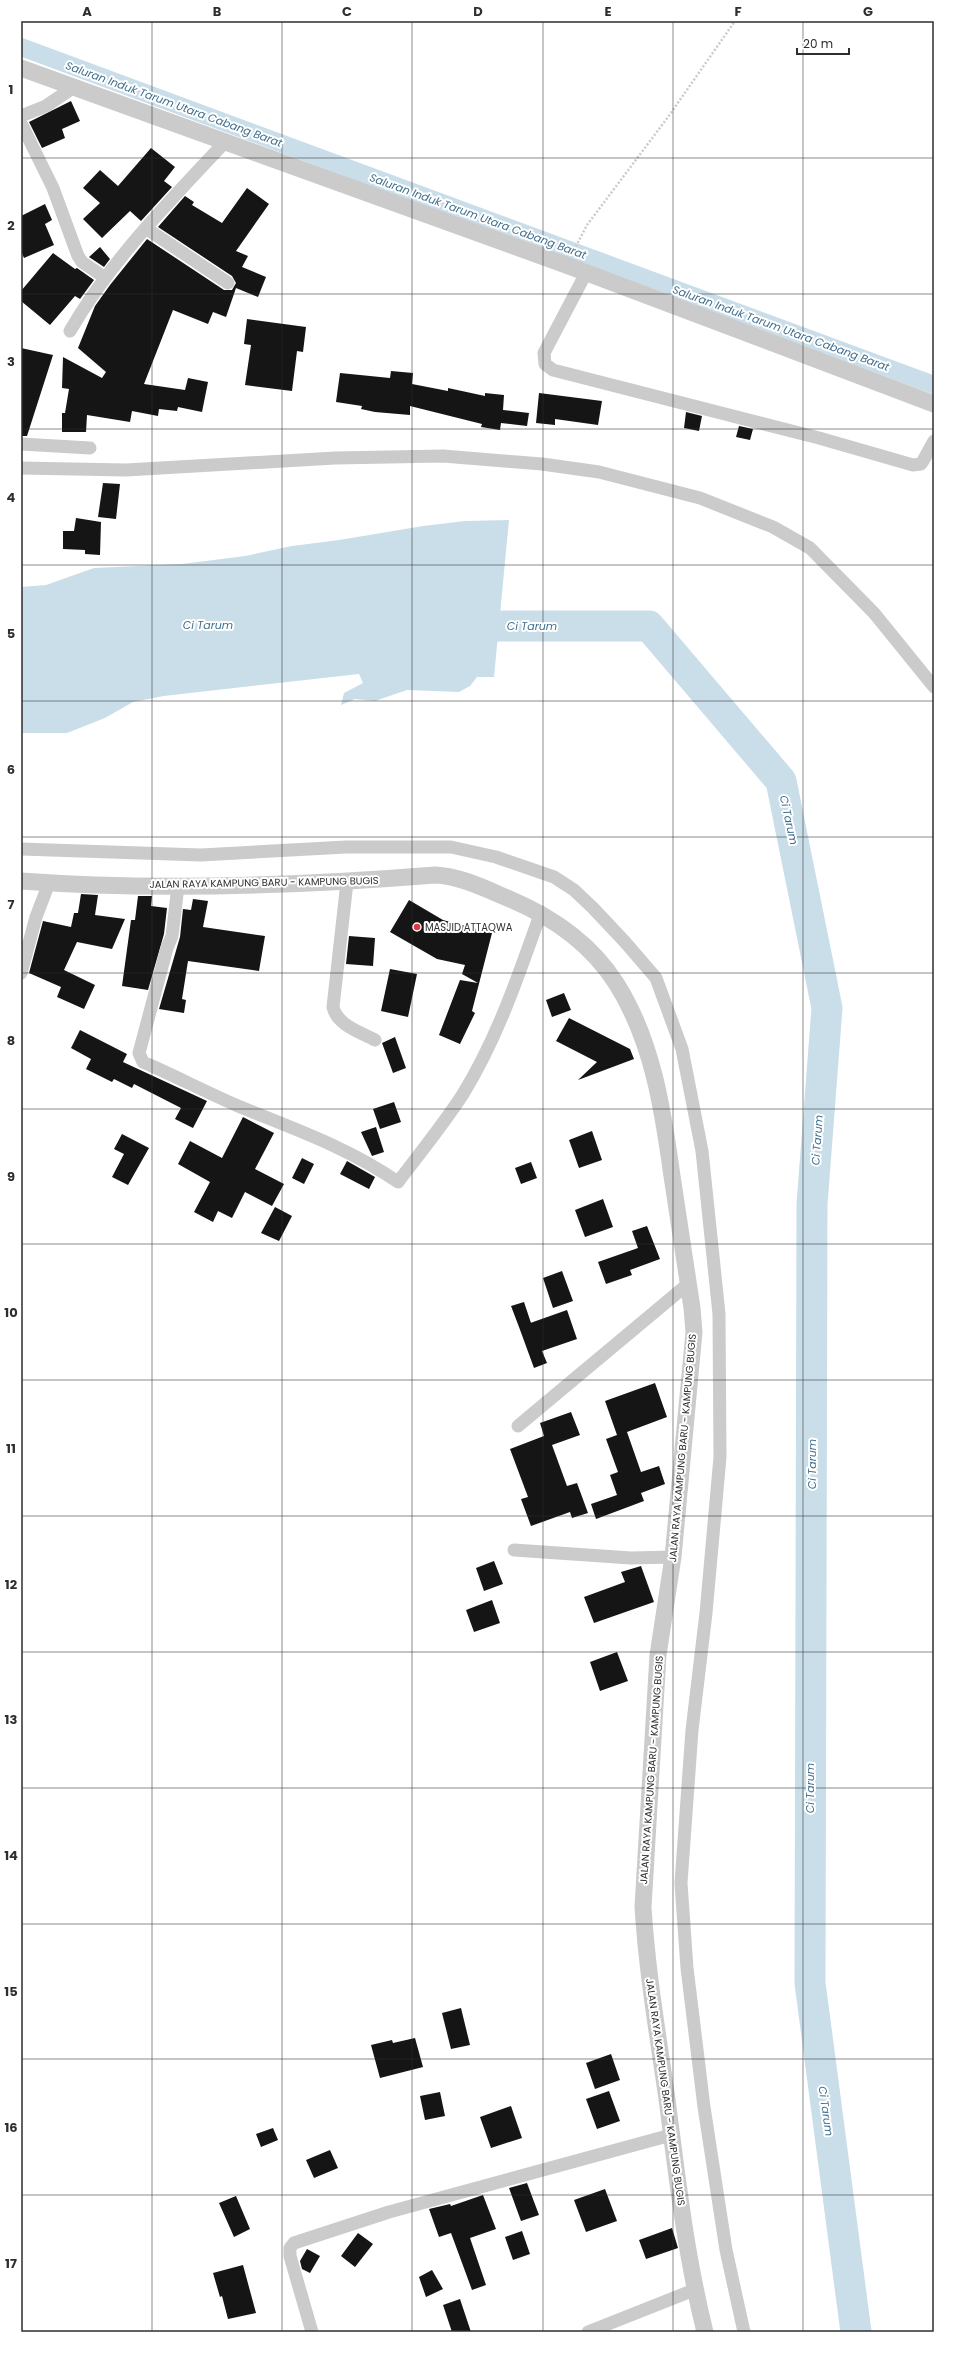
<svg xmlns="http://www.w3.org/2000/svg" width="955" height="2353" font-family="Poppins,sans-serif">
  <style>
    .water { fill: #cadeea }
    .lines { fill: none; stroke-linecap: round; stroke-linejoin: round }
    .canal { stroke: #cadeea; stroke-width: 18 }
    .river { stroke: #cadeea; stroke-width: 31 }
    .building { fill: #151515 }
    .path { stroke: #cbcbcb; stroke-width: 2.5; stroke-dasharray: 2 2; stroke-linecap: butt }
    .minor { stroke: #cbcbcb; stroke-width: 13 }
    .tertiary { stroke: #cbcbcb; stroke-width: 17 }
    .grid { fill: none; stroke: #2e2e2e; stroke-width: 1; stroke-opacity: 0.55 }
    .poi-dot { fill: #de3845; stroke: #fff; stroke-width: 1.5 }
    .labels { text-anchor: middle; stroke-width: 4; stroke-linejoin: round; paint-order: stroke }
    .street-label { font-size: 10px; fill: #2e2e2e; stroke: #fff }
    .poi-label { font-size: 10px; fill: #2e2e2e; stroke: #fff; text-anchor: start }
    .water-label { font-size: 11px; font-style: italic; fill: #406f8d; stroke: #fff }
    .neatline { fill: none; stroke: #2e2e2e; stroke-width: 1.5 }
    .grid-label { font-size: 13px; text-anchor: middle; font-weight: bold; fill: #2e2e2e }
  </style>
  <rect width="100%" height="100%" fill="#fff"/>
  <!-- water -->
  <path class="water" d="M509 520 494 677H477L470 686 459 692 407 690 375 701 355 699 341 705 344 693 363 683 359 674 164 696 133 702 105 718 67 733H21V587L46 585 94 568 182 564 245 556 292 546 339 540 423 526 465 521Z"/>
  <g class="lines">
    <!-- canal -->
    <path class="canal" d="M21 47 934 385"/>
    <!-- river -->
    <path class="river" d="M456 626H649L781 781 827 1008 812 1204 810 1983 856 2332"/>
  </g>
  <!-- building -->
  <path class="building" d="M71 101 80 121 62 129 65 138 42 148 29 122Z
    M151 148 175 167 164 181 172 187 141 221 130 211 102 238 83 219 100 203 83 188 100 170 118 186Z
    M247 188 269 204 236 251 248 256 242 267 266 277 258 297 236 288 226 317 213 312 208 324 173 310 144 384 185 390 188 378 208 382 202 412 178 407 177 411 159 409 158 416 132 411 130 422 87 415 86 432H62V413H65L69 389 62 388 63 357 102 378 106 372 78 348 95 306 110 285 147 239 224 290H232L236 283 232 276 158 227 185 196 194 202 192 205 222 223Z
    M45 204 52 220 45 224 54 245 24 258 21 251V216Z
    M100 247 110 259 104 267 89 257Z
    M53 253 75 269 77 268 94 280 80 299 75 296 50 325 21 301V291Z
    M247 319 306 327 303 352 297 351 292 391 245 385 251 345 244 344Z
    M21 348 53 355 27 436H21Z
    M391 371 413 373 412 384 448 391V388L485 396V393L504 395 503 410 529 413 527 426 501 423 500 430 481 427 482 424 410 406V415L375 412 361 409 362 406 336 402 340 373 390 378Z
    M539 393 602 401 598 425 555 419V425L536 423Z
    M686 412 702 416 699 431 684 428Z
    M739 426 753 429 750 440 736 437Z
    M103 483 120 484 116 519 98 517Z
    M76 518 101 522 100 555 85 554V550L63 549V531H74Z
    M81 894 98 895 95 915 125 919 112 949 77 942 64 970 95 985 84 1009 57 997 61 987 29 973 43 921 71 927 74 913H78Z
    M138 896H152L151 906 167 908 164 934 148 990 122 986 131 920H135Z
    M193 899 208 901 203 927 265 936 259 971 188 961 182 999 186 1000 184 1013 159 1009 180 937 183 909 191 910Z
    M409 900 443 920 492 933 472 1011 475 1013 460 1044 439 1035 460 980 478 983 462 974 465 965 437 959 390 932Z
    M349 936 375 938 373 966 346 964Z
    M390 969 417 974 408 1017 381 1011Z
    M564 993 571 1010 552 1017 546 1000Z
    M569 1018 630 1049 634 1059 578 1080 597 1062 556 1041Z
    M80 1030 127 1054 123 1062 207 1101 193 1128 175 1119 181 1108 134 1084 132 1088 114 1079 112 1082 86 1069 91 1059 71 1048Z
    M395 1037 406 1068 393 1073 382 1043Z
    M394 1102 401 1122 380 1129 373 1109Z
    M243 1117 274 1133 255 1169 284 1184 272 1206 245 1192 232 1218 218 1211 213 1222 194 1212 210 1182 178 1164 190 1141 222 1158Z
    M376 1127 384 1152 372 1156 361 1132Z
    M592 1131 602 1160 579 1168 569 1140Z
    M122 1134 149 1148 128 1185 112 1177 124 1154 114 1149Z
    M302 1158 314 1164 304 1184 292 1178Z
    M347 1161 375 1177 369 1189 340 1174Z
    M531 1162 537 1178 521 1184 515 1168Z
    M603 1199 613 1227 585 1237 575 1210Z
    M275 1207 292 1216 279 1241 261 1233Z
    M647 1226 660 1259 630 1270 632 1275 606 1284 598 1262 638 1248 632 1231Z
    M562 1271 573 1301 553 1308 543 1278Z
    M524 1302 531 1323 519 1327 511 1306Z
    M567 1310 577 1339 542 1351 547 1363 534 1368 519 1327Z
    M655 1383 667 1417 627 1432 641 1472 659 1466 665 1484 641 1493 644 1501 596 1519 591 1504 617 1495 610 1475 618 1472 606 1439 617 1435 605 1401Z
    M571 1412 580 1435 552 1445 567 1486 577 1483 588 1513 572 1518 570 1512 531 1526 521 1499 528 1497 510 1449 544 1436 540 1423Z
    M494 1561 503 1584 484 1591 476 1568Z
    M641 1566 654 1602 594 1623 584 1597 625 1582 621 1572Z
    M492 1600 500 1623 474 1632 466 1610Z
    M617 1652 628 1681 600 1691 590 1662Z
    M461 2008 470 2045 451 2049 442 2013Z
    M415 2038 423 2067 380 2078 371 2045 392 2040 393 2043Z
    M611 2054 620 2080 595 2089 586 2063Z
    M609 2091 620 2121 597 2129 586 2099Z
    M440 2092 445 2116 425 2120 420 2096Z
    M511 2106 522 2138 491 2148 480 2117Z
    M273 2128 278 2140 261 2147 256 2134Z
    M330 2150 338 2168 314 2178 306 2160Z
    M527 2183 539 2215 521 2221 509 2188Z
    M605 2189 617 2221 586 2232 574 2200Z
    M483 2195 496 2229 470 2238 486 2285 472 2290 451 2233 439 2237 429 2209 450 2204 451 2206Z
    M236 2196 250 2229 234 2237 219 2203Z
    M672 2228 678 2248 646 2259 639 2240Z
    M522 2231 530 2254 513 2260 505 2237Z
    M358 2233 373 2244 355 2267 341 2256Z
    M307 2249 320 2256 310 2273 302 2269 300 2261Z
    M243 2265 256 2313 228 2319 222 2296 220 2297 213 2273Z
    M432 2270 443 2289 426 2297 419 2277Z
    M460 2299 471 2332H452L443 2305Z"/>
  <g class="lines">
    <!-- path -->
    <path class="path" d="M574 250 587 225 668 117 735 21"/>
    <!-- minor -->
    <path class="minor" d="M21 116 46 106 74 87
      M21 123 53 188 78 256 82 262 104 277
      M147 229 228 283
      M586 273 544 353 545 364 553 370 819 438 913 465 921 464 923 461 934 441
      M70 331C111 260 170 201 226 141
      M21 444 90 448
      M21 468 126 470 335 458 443 456 542 464 599 472 700 498 773 527 810 548 874 613 934 687
      M21 849 201 855 346 847H451L496 857 554 877 574 890 593 908 625 942 656 978 682 1049 702 1151 719 1314 720 1457 706 1613 692 1730 681 1883 687 1968 704 2107 726 2250 744 2332
      M347 882 333 1007C337 1025 360 1032 375 1040
      M178 886 172 936 167 948 139 1053 143 1062C175 1076 206 1092 238 1106 294 1129 347 1147 398 1182 420 1153 443 1125 463 1094 498 1037 519 974 541 912
      M21 973 36 917 49 883
      M518 1426 688 1284
      M514 1550 631 1558 673 1557
      M312 2332 290 2256V2248L294 2243 389 2212 671 2135
      M588 2332 694 2290"/>
    <!-- tertiary -->
    <path class="tertiary" d="M21 68 566 265 934 404
      M21 881C158 891 298 886 435 875 461 876 488 890 512 900 554 918 591 944 616 983 653 1041 663 1111 672 1176 679 1220 685 1264 692 1308L694 1332 673 1557 658 1655 643 1907C647 1972 658 2036 667 2099 677 2177 686 2256 705 2332"/>
  </g>
  <!-- grid -->
  <path class="grid" d="M152 21V2332M282 21V2332M412 21V2332M543 21V2332M673 21V2332M803 21V2332M21 158H934M21 294H934M21 429H934M21 565H934M21 701H934M21 837H934M21 973H934M21 1109H934M21 1244H934M21 1380H934M21 1516H934M21 1652H934M21 1788H934M21 1924H934M21 2059H934M21 2195H934"/>
  <!-- markers -->
  <circle class="poi-dot" cx="417" cy="927" r="4"/>
  <g class="labels">
    <!-- street labels -->
    <g class="street-label">
      <text transform="translate(264 882) rotate(-1)" y="4">JALAN RAYA KAMPUNG BARU - KAMPUNG BUGIS</text>
      <text transform="translate(682 1448) rotate(-85)" y="4">JALAN RAYA KAMPUNG BARU - KAMPUNG BUGIS</text>
      <text transform="translate(651 1770) rotate(-86)" y="4">JALAN RAYA KAMPUNG BARU - KAMPUNG BUGIS</text>
      <text transform="translate(666 2092) rotate(82)" y="4">JALAN RAYA KAMPUNG BARU - KAMPUNG BUGIS</text>
    </g>
    <!-- poi labels -->
    <g class="poi-label">
      <text x="425" y="931">MASJID ATTAQWA</text>
    </g>
    <!-- water labels -->
    <g class="water-label">
      <text transform="translate(174 104) rotate(20)" y="4">Saluran Induk Tarum Utara Cabang Barat</text>
      <text transform="translate(478 216) rotate(20)" y="4">Saluran Induk Tarum Utara Cabang Barat</text>
      <text transform="translate(781 328) rotate(20)" y="4">Saluran Induk Tarum Utara Cabang Barat</text>
      <text x="208" y="629">Ci Tarum</text>
      <text x="532" y="630">Ci Tarum</text>
      <text transform="translate(789 820) rotate(78)" y="4">Ci Tarum</text>
      <text transform="translate(817 1140) rotate(-86)" y="4">Ci Tarum</text>
      <text transform="translate(812 1464) rotate(-90)" y="4">Ci Tarum</text>
      <text transform="translate(810 1788) rotate(-90)" y="4">Ci Tarum</text>
      <text transform="translate(826 2111) rotate(82)" y="4">Ci Tarum</text>
    </g>
  </g>
  <!-- border -->
  <rect width="955" height="2353" fill="none" stroke="#ffffff" stroke-width="44"/>
  <!-- scale -->
  <path d="M797 48v6h52v-6" fill="none" stroke="#2e2e2e" stroke-width="2"/>
  <text x="803" y="48" font-size="12" fill="#2e2e2e" stroke="#ffffff" stroke-width="3" paint-order="stroke">20 m</text>
  <rect x="22" y="22" width="911" height="2309" class="neatline"/>
  <g class="grid-label">
    <text x="87" y="16">A</text>
    <text x="217" y="16">B</text>
    <text x="347" y="16">C</text>
    <text x="478" y="16">D</text>
    <text x="608" y="16">E</text>
    <text x="738" y="16">F</text>
    <text x="868" y="16">G</text>
    <text x="11" y="94">1</text>
    <text x="11" y="230">2</text>
    <text x="11" y="366">3</text>
    <text x="11" y="502">4</text>
    <text x="11" y="638">5</text>
    <text x="11" y="774">6</text>
    <text x="11" y="909">7</text>
    <text x="11" y="1045">8</text>
    <text x="11" y="1181">9</text>
    <text x="11" y="1317">10</text>
    <text x="11" y="1453">11</text>
    <text x="11" y="1589">12</text>
    <text x="11" y="1724">13</text>
    <text x="11" y="1860">14</text>
    <text x="11" y="1996">15</text>
    <text x="11" y="2132">16</text>
    <text x="11" y="2268">17</text>
  </g>
</svg>
